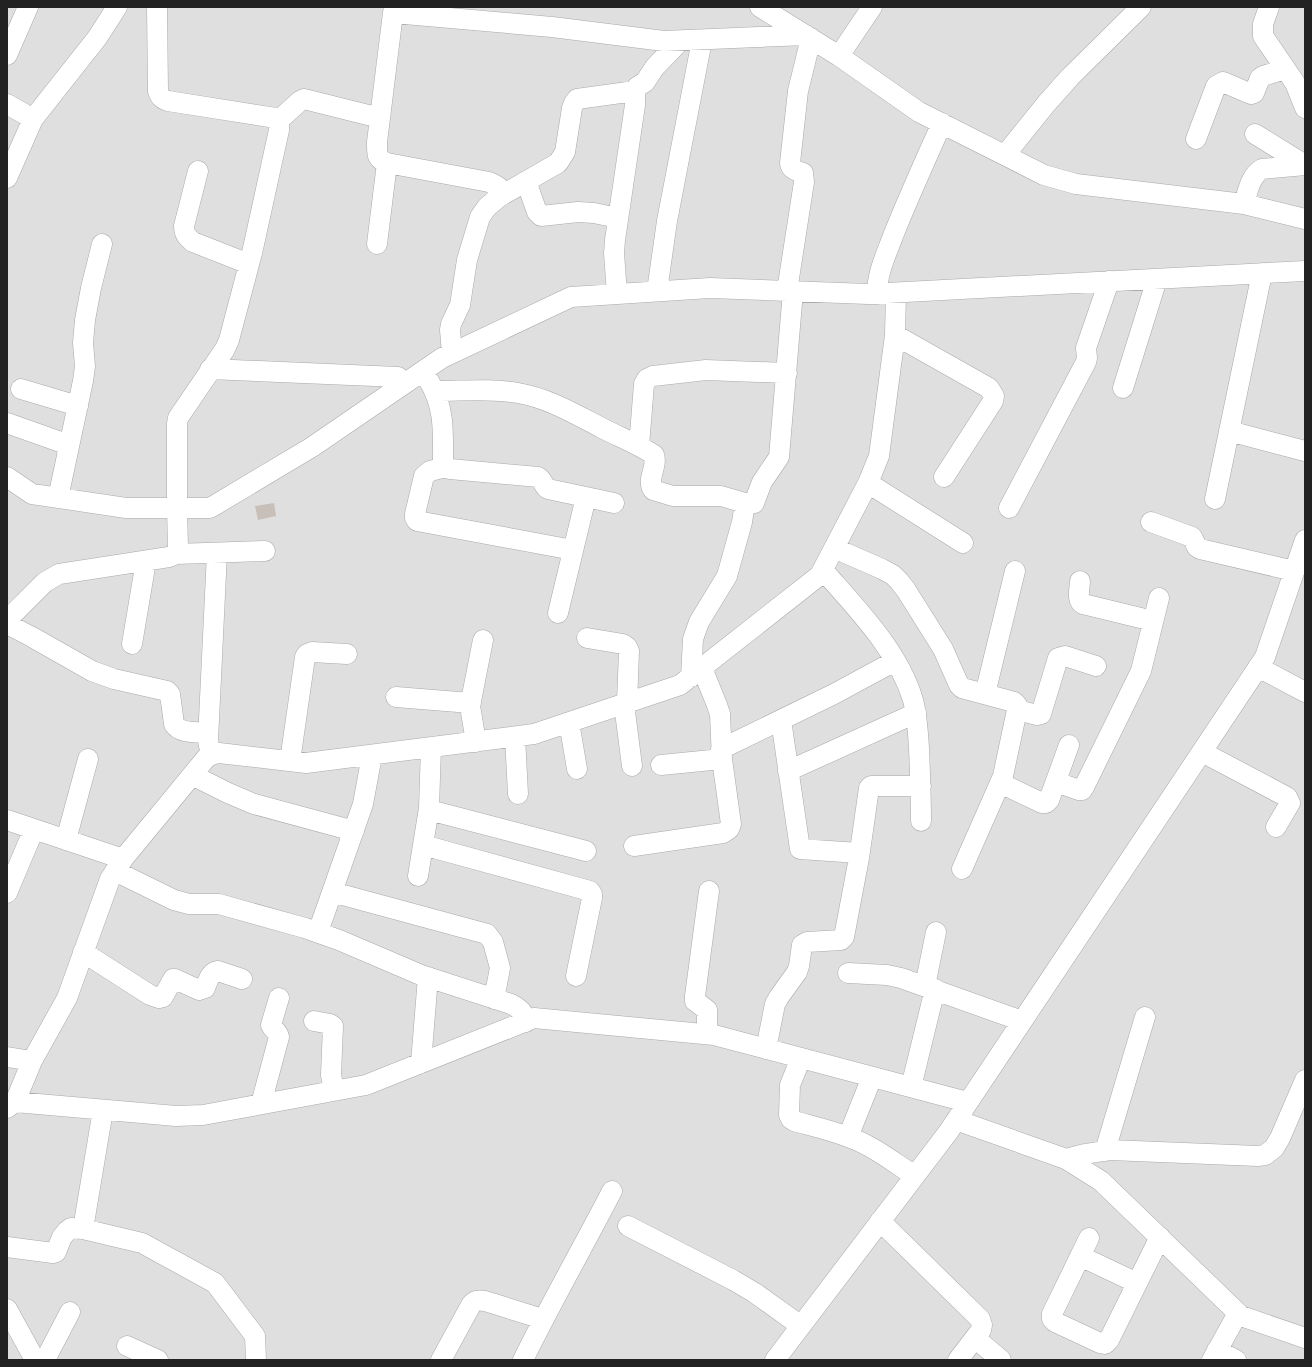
<svg xmlns="http://www.w3.org/2000/svg" width="1312" height="1367" font-family="'Archivo Narrow',sans-serif">
  <style>
    .residential { fill: #e0dfdf }
    .building { fill: #c7bfb8 }
    .lines { fill: none; stroke-linecap: round; stroke-linejoin: round }
    .minor-casing { stroke: #a9a9a9; stroke-width: 21 }
    .minor { stroke: #fff; stroke-width: 20 }
  </style>
  <rect width="100%" height="100%" fill="#f2efe9"/>
  <!-- residential -->
  <path class="residential" d="M7 7H1305V1360H7Z"/>
  <!-- building -->
  <path class="building" d="M274 503 276 516 258 520 255 506Z"/>
  <g class="lines">
    <!-- minor casing -->
    <g class="minor-casing">
      <path id="minor" d="M394 7 393 13 552 27 664 41 806 35
        M760 7 839 56 919 112 1044 175 1076 184 1244 204 1305 219
        M1269 7 1263 24V36L1295 83 1305 108
        M7 55 28 7
        M839 56 872 7
        M7 104 33 119
        M279 120 300 101 304 99 380 118
        M1255 134 1305 165
        M1196 139 1216 86 1223 82 1251 94 1254 93 1260 78 1263 76 1285 69
        M1005 155 1046 104 1070 77 1141 7
        M387 163 489 182 497 186 505 193
        M198 171 184 226C184 234 187 237 193 242L249 264
        M7 178 33 119 97 38 117 7
        M526 181 537 212 541 216 578 212 594 213 618 218
        M1244 204C1248 191 1250 176 1262 169L1305 165
        M377 244 387 163C376 159 377 154 377 142L393 13
        M657 291 667 221 702 40
        M787 291 804 182 803 173C797 170 791 171 790 163L798 91 811 38
        M617 294 614 253 615 240 635 105V91L637 87 645 82 655 67 680 41
        M877 294C877 273 886 255 893 236 908 198 925 161 942 123
        M895 335 989 388 994 396 993 401 944 477
        M452 353 450 330 451 324 460 305 467 260 480 217 487 207 499 197 558 163 565 152 572 108 574 103 577 99 635 91
        M210 369 398 377 399 387
        M429 381C445 408 443 432 443 462L446 467 450 469 538 477C544 481 543 486 548 489L614 503
        M1123 388 1157 279
        M21 389 78 406
        M436 391C463 391 491 388 518 393 548 398 575 414 602 428 619 437 638 444 654 455 658 467 646 479 653 490L673 496H721L745 503
        M7 423 69 445
        M1229 431 1305 451
        M639 446 644 384 647 379 653 376 706 370 787 373
        M446 467 430 471 424 476 415 514V518L417 521 573 550
        M7 477 32 494 126 508H210L312 447 442 358 571 297 710 288 868 294 1305 271
        M868 483 963 543
        M58 498 83 381 85 366 83 343 85 320 91 288 102 244
        M1215 499 1262 273
        M1009 508 1086 362 1087 358 1086 348 1109 281
        M1151 522 1192 537 1197 547 1200 549 1294 571
        M834 548 882 569 893 575 899 581 906 590 943 649 959 685 962 688 1014 702 1017 705V710L1003 776 962 869
        M176 554 265 551
        M823 570C856 608 898 650 913 700 917 715 918 732 919 748 920 773 921 797 921 821
        M1080 581C1080 588 1076 600 1083 604L1153 621
        M558 613 586 497
        M7 620 45 582 59 574 169 557 176 554 178 548 177 508V424L178 418 225 349 229 340 252 253 279 130V120L276 118 168 101C162 99 160 97 158 91L157 7
        M7 624 32 637 92 671 114 679 167 691 170 694 174 724C180 734 198 732 208 733
        M587 638 623 644 627 647 629 651 627 703
        M132 644 146 561
        M1258 667 1305 692
        M691 677 693 639 699 622 727 576 742 522 745 503H754L762 482 779 457 793 291
        M985 694 1015 571
        M396 697 471 703
        M624 704 632 766
        M1017 710 1037 715 1041 714 1058 658 1065 656 1096 666
        M781 720 800 849 859 853
        M569 722 577 769
        M515 737 518 794
        M476 742 470 706 483 640
        M209 746 208 740 217 553
        M721 749 834 694 895 661
        M1202 752 1287 797 1290 803 1276 827
        M290 761 305 657 307 654 312 652 347 654
        M661 765 722 759
        M788 771 916 713
        M192 775 228 793 254 804 354 831
        M1056 782 1079 790H1082L1084 787 1141 671 1159 598
        M1000 783 1042 803H1046L1049 800 1069 745
        M429 810 586 851
        M7 820 123 859
        M66 840 88 759
        M423 845 590 891 592 894V898L576 976
        M634 846 723 833 729 829 731 824 722 759 720 714 717 705 702 668
        M115 871 174 900 189 904H219L305 928 339 940 421 975 511 1004C520 1009 524 1012 526 1022
        M418 876 429 808 431 747
        M332 892 487 934 493 942 500 968 494 999
        M7 893 34 829
        M318 932 363 804 372 755
        M83 952 150 995 159 998 163 997 173 979H175L199 990 205 988C208 981 210 972 218 971L242 979
        M848 973 887 975 901 978 1022 1021
        M925 986 936 932
        M314 1021 330 1024 333 1026 331 1075 334 1090
        M707 1034V1010L695 1001V996L709 891
        M766 1049 775 1004 779 997 797 972 799 966 802 945 807 942 841 940 844 937 859 858 869 788 871 786H921
        M7 1057 32 1061
        M801 1058 790 1085 789 1115 791 1119 794 1121C812 1126 830 1130 848 1137 872 1145 893 1162 915 1176
        M421 1063 428 977
        M911 1087 935 989
        M15 1102 176 1116 203 1115 366 1085 534 1018 714 1035 967 1102
        M261 1104 279 1037C278 1031 273 1030 271 1025L279 998
        M7 1108 15 1102 32 1061 67 998 110 879 123 859 207 757 214 754 219 753 306 763 534 734 680 685 820 575 868 483 879 456 895 335 896 293
        M956 1120 1066 1159 1101 1181 1241 1316 1305 1338
        M848 1137 872 1077
        M1105 1151 1145 1017
        M1066 1159 1085 1154 1110 1150 1258 1156 1265 1155 1274 1148 1280 1138 1305 1080
        M880 1221 980 1319 982 1325 981 1330 958 1360
        M628 1226 733 1280 755 1293 801 1326
        M83 1229 103 1110
        M1089 1238 1052 1314V1319L1055 1322 1100 1343 1105 1344 1109 1340 1160 1237
        M7 1247 53 1253 56 1252 62 1237 67 1231 71 1228 83 1229 142 1243 215 1283 255 1336 256 1360
        M1080 1256 1137 1283
        M7 1309 35 1360
        M975 1338 1001 1360
        M127 1346 158 1360
        M1217 1350 1236 1360
        M45 1360 70 1312
        M441 1360 471 1305C475 1300 478 1300 485 1301L536 1317 542 1322
        M523 1360C551 1303 583 1247 612 1191
        M775 1360 949 1131 1265 657 1305 540
        M1212 1360 1238 1313"/>
    </g>
    <!-- minor -->
    <use href="#minor" class="minor"/>
  </g>
  <!-- border -->
  <rect width="1312" height="1367" fill="none" stroke="#222222" stroke-width="16"/>
</svg>
